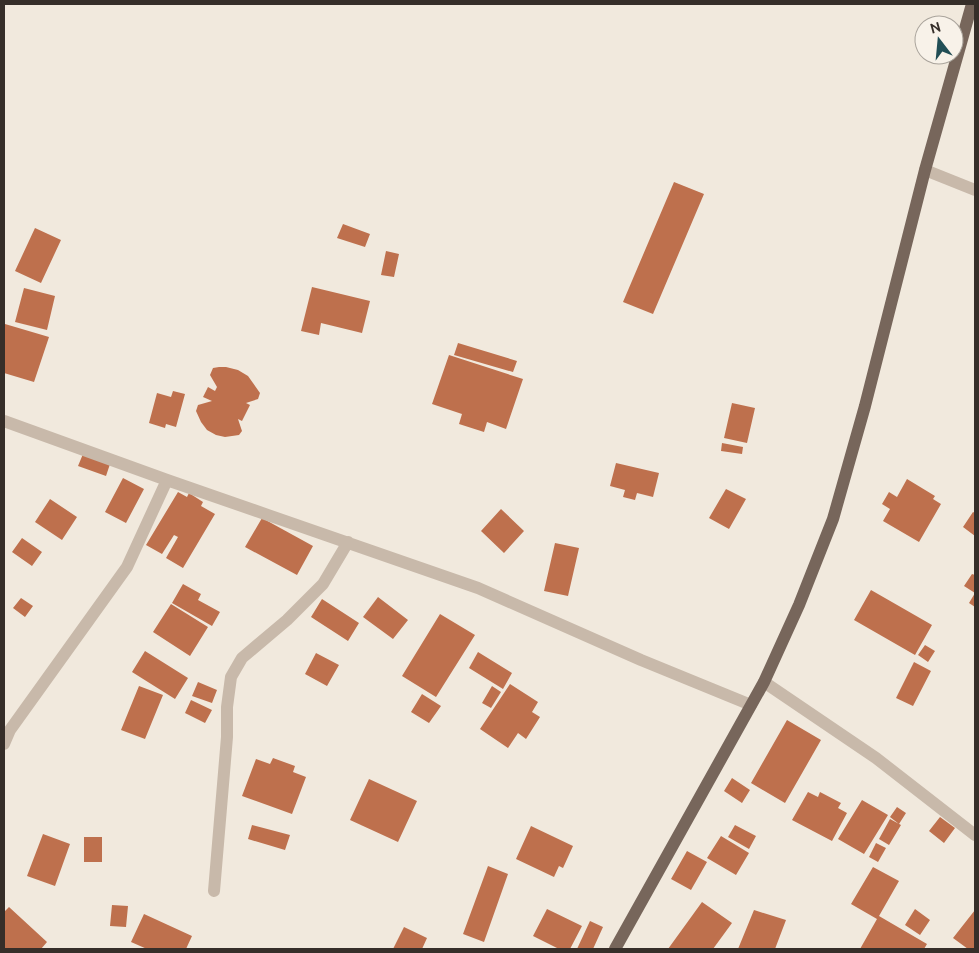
<svg xmlns="http://www.w3.org/2000/svg" width="979" height="953" font-family="Ubuntu,sans-serif">
  <style>
    .building { fill: #be704d }
    .lines { fill: none; stroke-linecap: round; stroke-linejoin: round }
    .minor { stroke: #c8b9aa; stroke-width: 12 }
    .major { stroke: #77665b; stroke-width: 12 }
  </style>
  <rect width="100%" height="100%" fill="#f1e9dd"/>
  <!-- building -->
  <path class="building" d="M674 182 704 194 653 314 623 302Z
    M343 224 370 234 365 247 337 238Z
    M35 228 61 240 41 283 15 271Z
    M386 251 399 254 394 277 381 275Z
    M312 287 370 301 362 333 321 323 319 335 301 331Z
    M24 288 55 296 47 330 15 322Z
    M5 324 49 337 34 382 4 373Z
    M458 343 517 361 513 372 454 355Z
    M449 355 523 379 506 429 487 422 484 432 459 424 462 414 432 404Z
    M219 367H226L238 370 248 376 260 393 258 399 246 403 250 405 242 421 238 419 242 431 239 435 225 437 216 435 207 430 201 422 196 411 198 405 212 401 203 397 208 387 215 391 217 387 210 375 213 368Z
    M173 391 185 394 176 427 166 424 165 428 149 423 157 393 171 397Z
    M732 403 755 408 747 443 724 438Z
    M722 443 743 447 742 454 721 451Z
    M83 454 110 464 106 476 78 466Z
    M616 463 659 473 653 497 637 493 635 500 623 497 625 490 610 486Z
    M123 478 144 489 126 523 105 512Z
    M907 479 935 496 933 499 941 504 919 542 883 521 890 509 882 504 889 492 897 497Z
    M726 489 746 499 729 529 709 518Z
    M178 492 187 497 189 493 203 502 201 506 215 514 183 568 166 558 178 537 174 535 162 554 146 545Z
    M50 499 77 517 62 540 35 522Z
    M501 509 524 531 504 553 481 531Z
    M973 512 975 513V536L963 527Z
    M262 518 313 546 297 575 245 547Z
    M22 538 42 552 32 566 12 552Z
    M555 543 579 548 568 596 544 591Z
    M972 574 975 575V607L969 603 975 593 964 586Z
    M183 584 201 594 198 600 220 612 212 626 172 603Z
    M871 590 932 625 915 655 854 620Z
    M378 597 408 620 393 639 363 617Z
    M21 598 33 606 25 617 13 608Z
    M322 599 359 623 348 641 311 617Z
    M171 604 208 627 190 656 153 632Z
    M440 614 475 635 436 697 402 676Z
    M925 645 935 651 928 662 918 655Z
    M145 651 188 678 175 699 132 672Z
    M478 652 512 673 503 689 469 668Z
    M316 653 339 665 327 686 305 674Z
    M914 662 931 671 913 706 896 698Z
    M198 682 217 690 212 703 192 696Z
    M510 684 538 702 532 712 540 717 526 739 518 733 508 748 480 729Z
    M139 686 163 695 145 739 121 730Z
    M492 686 501 692 491 708 482 703Z
    M422 694 441 706 429 723 411 712Z
    M191 700 212 710 205 723 185 713Z
    M787 720 821 740 785 803 751 783Z
    M273 758 295 766 293 772 306 777 292 814 242 796 256 759 270 764Z
    M732 778 750 790 742 803 724 791Z
    M369 779 417 801 398 842 350 820Z
    M808 792 818 797 820 792 841 803 838 808 847 813 832 841 792 820Z
    M862 800 888 815 864 854 838 839Z
    M897 807 906 813 899 824 890 817Z
    M940 817 955 828 944 843 929 831Z
    M890 819 901 825 889 845 879 839Z
    M252 825 290 835 285 850 248 839Z
    M735 825 756 836 749 849 728 837Z
    M531 826 573 846 563 868 559 866 554 877 516 859Z
    M43 834 70 844 55 886 27 876Z
    M721 836 749 853 736 875 707 858Z
    M84 837H102V862H84Z
    M876 843 886 848 878 862 869 857Z
    M687 851 707 862 691 890 671 879Z
    M488 866 508 874 484 942 463 934Z
    M873 867 899 881 879 916 927 944 924 949H860L877 919 851 904Z
    M702 902 732 923 713 949H668Z
    M112 905 128 906 126 927 110 926Z
    M9 907 47 942 41 949H4V912Z
    M547 909 582 926 570 949H559L533 936Z
    M915 909 930 920 920 935 905 925Z
    M754 910 786 920 775 949H738Z
    M975 910V949H968L953 938Z
    M144 914 192 936 186 949H147L131 942Z
    M590 921 603 927 593 949H577Z
    M404 927 427 938 422 949H393Z"/>
  <g class="lines">
    <!-- minor -->
    <path class="minor" d="M925 170 975 190
      M4 421 167 480 478 588 641 660 751 705
      M764 682 876 758 975 835
      M4 744 10 730 127 567 167 480
      M214 891 227 737V707L231 677 242 658 287 620 323 584 348 542"/>
    <!-- major -->
    <path class="major" d="M615 949 764 682 799 605 833 519 865 406 925 170 972 4"/>
  </g>
  <!-- border -->
  <rect width="979" height="953" fill="none" stroke="#362e29" stroke-width="10"/>
  <!-- north arrow -->
  <g transform="translate(939 40) rotate(344)"><circle r="24" fill="#f8f2e9" stroke="#aaa49c"/>
  <path d="M0-4L9 19L0 12L-9 19Z" fill="#214e55"/>
  <text y="-8" font-size="14" font-weight="bold" text-anchor="middle" fill="#362e29">N</text>
  </g>
</svg>
